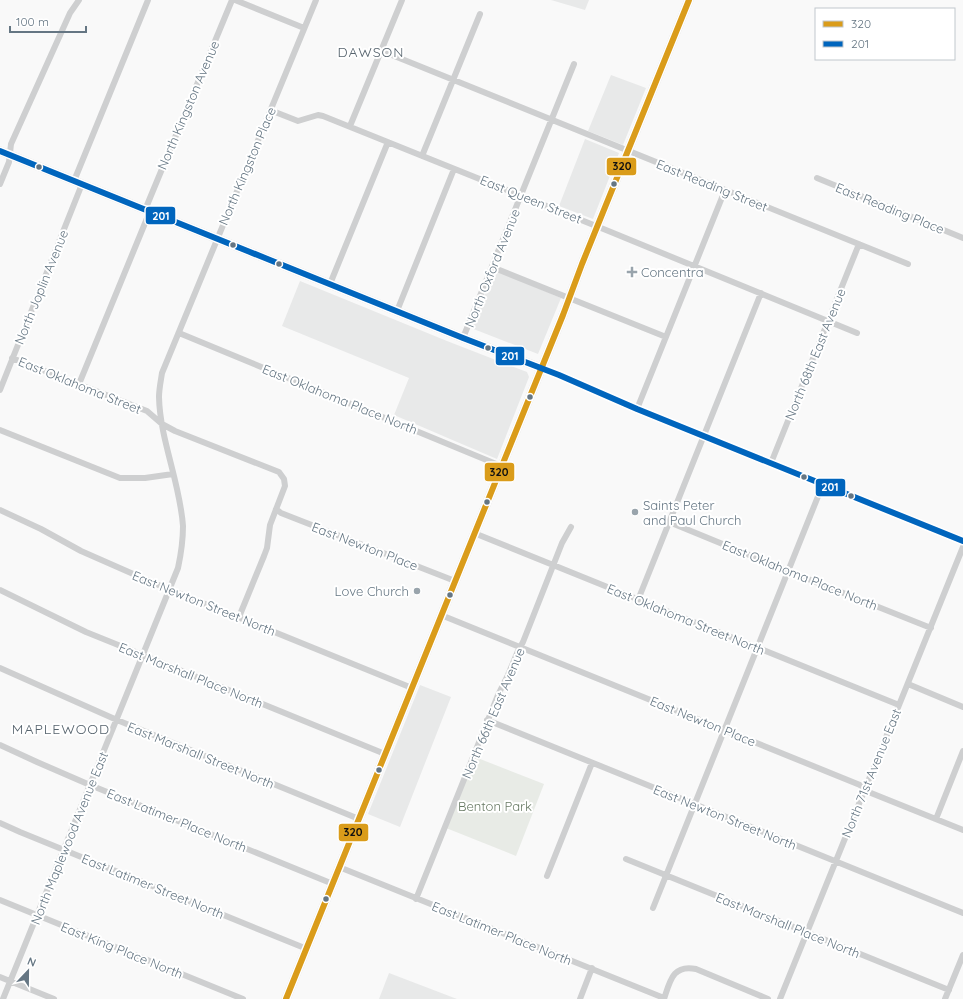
<svg xmlns="http://www.w3.org/2000/svg" width="963" height="999" font-family="Quicksand,sans-serif">
  <style>
    .built { fill: #e8e9e9 }
    .green { fill: #e8ebe6 }
    .lines { fill: none; stroke-linecap: round; stroke-linejoin: round }
    .major-casing { stroke: #d5d6d7; stroke-width: 9 }
    .minor { stroke: #cecfd0; stroke-width: 6 }
    .major { stroke: #e1e2e2; stroke-width: 8 }
    .bus-1-casing { stroke: #fff; stroke-width: 9 }
    .bus-2-casing { stroke: #fff; stroke-width: 9 }
    .bus-1 { stroke: #da9c1a; stroke-width: 6 }
    .bus-2 { stroke: #0065bd; stroke-width: 6 }
    .bus-dot { fill: #657683; stroke: #fff; stroke-width: 1.5 }
    .poi-dot { fill: #99a4ac; stroke: #fff; stroke-width: 1.5 }
    .labels { text-anchor: middle; stroke-width: 4; stroke-linejoin: round; paint-order: stroke }
    .street-label { font-size: 13px; fill: #657683; stroke: #fff }
    .poi-label { font-size: 13px; fill: #657683; stroke: #fff; text-anchor: start }
    .park-label { font-size: 13px; fill: #687a64; stroke: #fff }
    .neighbourhood-label { font-size: 14px; letter-spacing: 1px; fill: #57646e; stroke: #fff }
    .line-badge { stroke: #fff; stroke-width: 1.5 }
    .badge-label { font-size: 11px; text-anchor: middle; font-weight: bold; fill: #fff }
    .pale-badge-label { font-size: 11px; text-anchor: middle; font-weight: bold; fill: #111 }
  </style>
  <rect width="100%" height="100%" fill="#f9f9f9"/>
  <!-- built -->
  <path class="built" d="M551 0H589L585 10Z
    M611 75 646 88 623 145 588 131Z
    M585 139 619 153 593 219 559 206Z
    M496 272H499L561 298 538 354 471 328 492 275Z
    M300 281 447 341 527 372 529 377 497 459 394 415 409 378 282 326Z
    M420 685 451 697 400 827 368 814Z
    M389 973 457 999H379Z"/>
  <!-- green -->
  <path class="green" d="M475 757 544 784 516 856 446 828Z"/>
  <g class="lines">
    <!-- major casing -->
    <g class="major-casing">
      <path id="major" d="M0 151 463 338 541 368
        M286 999 563 315 582 264 689 0"/>
    </g>
    <!-- minor -->
    <path class="minor" d="M235 0 304 28
      M382 51 908 264
      M270 110 298 121 318 115 323 116 606 230 857 333
      M350 126 402 0
      M422 156 480 14
      M817 178 963 238
      M74 181 148 0
      M0 184 9 162 11 144 70 13 79 0
      M145 210 232 0
      M492 267 666 337
      M330 284 388 142
      M397 311 454 169
      M179 333 501 466
      M463 338 574 64
      M12 358 147 411 162 424 175 431 279 472 284 479 285 486 270 525 267 548 264 556 239 617
      M541 368C587 385 631 406 676 425 771 464 867 502 963 541
      M79 384 150 211
      M0 390 82 184
      M637 409 725 190
      M0 430 120 478H145L173 474
      M771 463 859 244
      M276 509 281 513 455 581
      M0 510 41 529 81 551 156 584 412 688
      M669 522 788 571 931 628
      M474 533 899 705
      M0 590 86 632 138 653 385 754
      M638 600 761 293
      M441 615 860 785 871 793 963 830
      M0 668 117 720 359 819
      M908 684 963 707
      M487 720 963 913
      M0 745 37 762 90 785 333 884
      M936 819 963 751
      M0 823 20 832 307 949
      M626 859 949 990
      M339 867 664 998
      M547 876 592 763
      M416 899 498 695 508 675 518 651 523 642 562 543 571 527
      M0 900 243 999
      M653 908 823 484
      M0 977 54 999
      M3 999 178 568C181 554 183 540 183 526 180 482 160 440 159 397 159 389 161 380 162 373L316 0
      M580 999 592 968
      M664 999C670 981 673 964 696 969L768 999
      M780 999 963 547
      M945 999 963 955"/>
    <!-- major -->
    <use href="#major" class="major"/>
    <!-- bus-1 casing -->
    <g class="bus-1-casing">
      <path id="bus-1" d="M286 999 563 315 582 264 689 0"/>
    </g>
    <!-- bus-2 casing -->
    <g class="bus-2-casing">
      <path id="bus-2" d="M0 151 463 338 559 375 637 409 963 541"/>
    </g>
    <!-- bus-1 -->
    <use href="#bus-1" class="bus-1"/>
    <!-- bus-2 -->
    <use href="#bus-2" class="bus-2"/>
  </g>
  <!-- markers -->
  <g class="bus-dot">
    <circle cx="39" cy="167" r="3.5"/>
    <circle cx="614" cy="184" r="3.5"/>
    <circle cx="233" cy="245" r="3.5"/>
    <circle cx="279" cy="264" r="3.5"/>
    <circle cx="488" cy="348" r="3.5"/>
    <circle cx="530" cy="397" r="3.5"/>
    <circle cx="804" cy="477" r="3.5"/>
    <circle cx="851" cy="496" r="3.5"/>
    <circle cx="487" cy="502" r="3.5"/>
    <circle cx="450" cy="595" r="3.5"/>
    <circle cx="379" cy="770" r="3.5"/>
    <circle cx="326" cy="899" r="3.5"/>
  </g>
  <g class="poi-dot">
    <path d="M630 266h4v4h4v4h-4v4h-4v-4h-4v-4h4z"/>
    <circle cx="635" cy="512" r="4"/>
    <circle cx="417" cy="591" r="4"/>
  </g>
  <g class="labels">
    <!-- street labels -->
    <g class="street-label">
      <text transform="translate(188 105) rotate(-67)" y="5">North Kingston Avenue</text>
      <text transform="translate(247 166) rotate(-67)" y="5">North Kingston Place</text>
      <text transform="translate(712 185) rotate(22)" y="5">East Reading Street</text>
      <text transform="translate(531 199) rotate(22)" y="5">East Queen Street</text>
      <text transform="translate(890 208) rotate(22)" y="5">East Reading Place</text>
      <text transform="translate(492 268) rotate(-68)" y="5">North Oxford Avenue</text>
      <text transform="translate(41 287) rotate(-68)" y="5">North Joplin Avenue</text>
      <text transform="translate(815 354) rotate(-68)" y="5">North 68th East Avenue</text>
      <text transform="translate(80 385) rotate(22)" y="5">East Oklahoma Street</text>
      <text transform="translate(340 399) rotate(22)" y="5">East Oklahoma Place North</text>
      <text transform="translate(365 546) rotate(21)" y="5">East Newton Place</text>
      <text transform="translate(800 575) rotate(22)" y="5">East Oklahoma Place North</text>
      <text transform="translate(204 603) rotate(22)" y="5">East Newton Street North</text>
      <text transform="translate(686 619) rotate(22)" y="5">East Oklahoma Street North</text>
      <text transform="translate(191 675) rotate(22)" y="5">East Marshall Place North</text>
      <text transform="translate(493 713) rotate(-67)" y="5">North 66th East Avenue</text>
      <text transform="translate(703 721) rotate(22)" y="5">East Newton Place</text>
      <text transform="translate(201 755) rotate(22)" y="5">East Marshall Street North</text>
      <text transform="translate(871 773) rotate(-68)" y="5">North 71st Avenue East</text>
      <text transform="translate(725 817) rotate(22)" y="5">East Newton Street North</text>
      <text transform="translate(177 820) rotate(22)" y="5">East Latimer Place North</text>
      <text transform="translate(69 838) rotate(-68)" y="5">North Maplewood Avenue East</text>
      <text transform="translate(153 886) rotate(22)" y="5">East Latimer Street North</text>
      <text transform="translate(788 925) rotate(22)" y="5">East Marshall Place North</text>
      <text transform="translate(502 933) rotate(22)" y="5">East Latimer Place North</text>
      <text transform="translate(122 950) rotate(22)" y="5">East King Place North</text>
    </g>
    <!-- poi labels -->
    <g class="poi-label">
      <text x="641" y="277">Concentra</text>
      <text x="643" y="510">Saints Peter<tspan x="643" dy="15">and Paul Church</tspan></text>
      <text x="409" y="596" text-anchor="end">Love Church</text>
    </g>
    <!-- park labels -->
    <g class="park-label">
      <text x="495" y="811">Benton Park</text>
    </g>
    <!-- neighbourhood labels -->
    <g class="neighbourhood-label">
      <text x="371" y="57">DAWSON</text>
      <text x="61" y="734">MAPLEWOOD</text>
    </g>
  </g>
  <g class="line-badge">
    <rect x="606" y="157" width="31" height="19" rx="4" fill="#da9c1a"/>
    <rect x="145" y="206" width="31" height="19" rx="4" fill="#0065bd"/>
    <rect x="495" y="346" width="30" height="20" rx="4" fill="#0065bd"/>
    <rect x="484" y="462" width="31" height="20" rx="4" fill="#da9c1a"/>
    <rect x="815" y="478" width="31" height="19" rx="4" fill="#0065bd"/>
    <rect x="338" y="823" width="31" height="19" rx="4" fill="#da9c1a"/>
  </g>
  <g class="badge-label">
    <text x="161" y="220">201</text>
    <text x="510" y="360">201</text>
    <text x="830" y="491">201</text>
  </g>
  <g class="pale-badge-label">
    <text x="622" y="170">320</text>
    <text x="499" y="476">320</text>
    <text x="353" y="836">320</text>
  </g>
  <!-- legend -->
  <rect x="815" y="8" width="140" height="52" fill="#ffffff" stroke="#c1c8cd"/>
  <rect x="823" y="21" width="20" height="6" fill="#da9c1a" stroke="#c1c8cd"/>
  <text x="851" y="28" font-size="12" fill="#657683">320</text>
  <rect x="823" y="41" width="20" height="6" fill="#0065bd" stroke="#c1c8cd"/>
  <text x="851" y="48" font-size="12" fill="#657683">201</text>
  <!-- north arrow -->
  <g transform="translate(28 971) rotate(22)" stroke="#ffffff" stroke-width="3" paint-order="stroke">
  <path d="M0-3L7 15L0 10L-7 15Z" fill="#657683"/>
  <text y="-6" font-size="11" font-weight="bold" text-anchor="middle" fill="#657683">N</text>
  </g>
  <!-- scale -->
  <path d="M10 26v6h76v-6" fill="none" stroke="#657683" stroke-width="2"/>
  <text x="16" y="26" font-size="12" fill="#657683" stroke="#ffffff" stroke-width="3" paint-order="stroke">100 m</text>
</svg>
